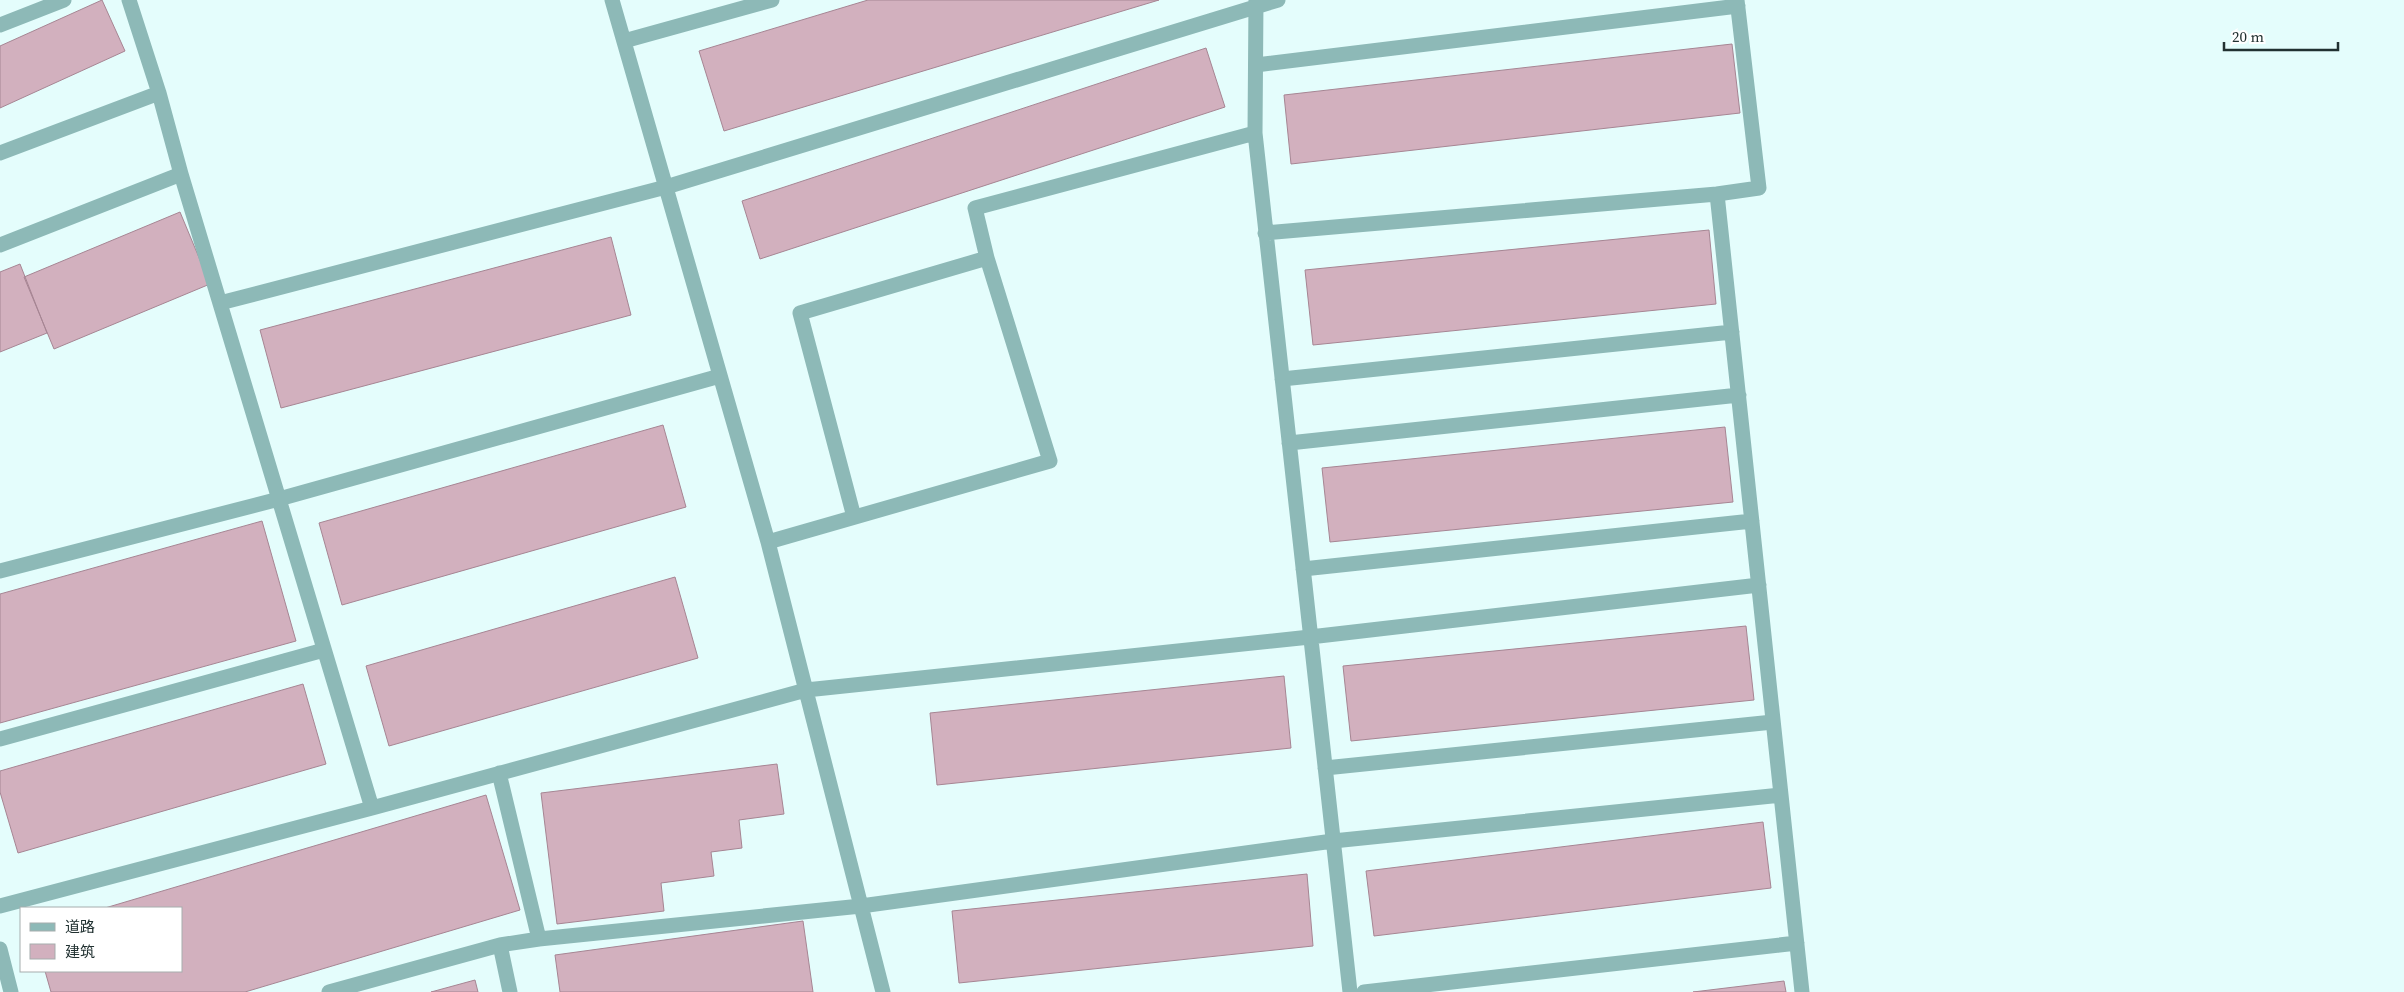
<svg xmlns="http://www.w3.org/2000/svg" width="2404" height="992" font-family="'Source Serif 4','Noto Sans SC',serif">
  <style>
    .building { fill: #d2b0be; stroke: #a68593 }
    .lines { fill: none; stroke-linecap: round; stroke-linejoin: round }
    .street { stroke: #8db9b7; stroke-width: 15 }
  </style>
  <rect width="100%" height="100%" fill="#e4fdfc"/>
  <!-- building -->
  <path class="building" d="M102 0 125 51 0 108V46Z
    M868 0H1159L724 131 699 51Z
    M1732 44 1740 113 1291 164 1284 95Z
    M1206 48 1225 107 760 259 742 201Z
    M180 212 210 284 54 349 24 277Z
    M1709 230 1716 304 1313 345 1305 270Z
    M611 237 631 315 281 408 260 330Z
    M20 264 47 333 0 352V272Z
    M663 425 686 507 342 605 319 523Z
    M1725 427 1733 502 1330 542 1322 468Z
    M262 521 296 641 0 723V594Z
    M675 577 698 658 389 746 366 666Z
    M1746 626 1754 700 1351 741 1343 666Z
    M1284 676 1291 748 937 785 930 713Z
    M303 684 326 764 18 853 0 792V771Z
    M777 764 784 814 739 820 742 848 711 852 714 876 661 883 664 911 557 924 541 793Z
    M486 795 520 910 245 992H51L45 971H181V908H105Z
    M1763 822 1771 888 1374 936 1366 871Z
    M1307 874 1313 946 959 983 952 911Z
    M803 921 813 992H560L555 955Z
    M475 980 478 992H431Z
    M1784 981 1786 992H1693Z"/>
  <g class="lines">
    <!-- street -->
    <path class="street" d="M129 0 159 93
      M612 0 768 542 883 992
      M1256 0 1255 133 1350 992
      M1737 0 1759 188 1717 194 1802 992
      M0 25 64 0
      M624 41 772 0
      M1256 65 1738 6
      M0 153 159 93 181 174 0 245
      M181 174 372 808 806 690 1310 637 1759 585
      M1265 233 1717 194
      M987 258 975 208 1255 133
      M220 303 666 187 1278 0
      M1282 379 1732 332
      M1289 443 1739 395
      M768 542 1050 461 987 258 800 313 854 517
      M1303 569 1752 521
      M0 571 279 499 720 376
      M0 739 324 650
      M1325 768 1773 722
      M499 773 539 939 500 945
      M0 906 372 808
      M539 939 861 906 1333 841 1781 795
      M0 949 11 992
      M329 992 500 945 510 992
      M1364 992 1797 943"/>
  </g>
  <!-- legend -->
  <rect x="20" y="907" width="162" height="65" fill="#ffffff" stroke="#a6adad"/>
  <rect x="30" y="923" width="25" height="8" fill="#8db9b7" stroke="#a6adad"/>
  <text x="65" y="932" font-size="15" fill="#213131">道路</text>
  <rect x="30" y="944" width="25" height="15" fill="#d2b0be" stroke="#a6adad"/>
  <text x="65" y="957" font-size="15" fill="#213131">建筑</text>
  <!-- scale -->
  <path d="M2224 42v8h114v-8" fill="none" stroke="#213131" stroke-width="2.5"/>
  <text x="2232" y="42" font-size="15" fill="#213131" stroke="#ffffff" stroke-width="4" paint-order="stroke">20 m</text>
</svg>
